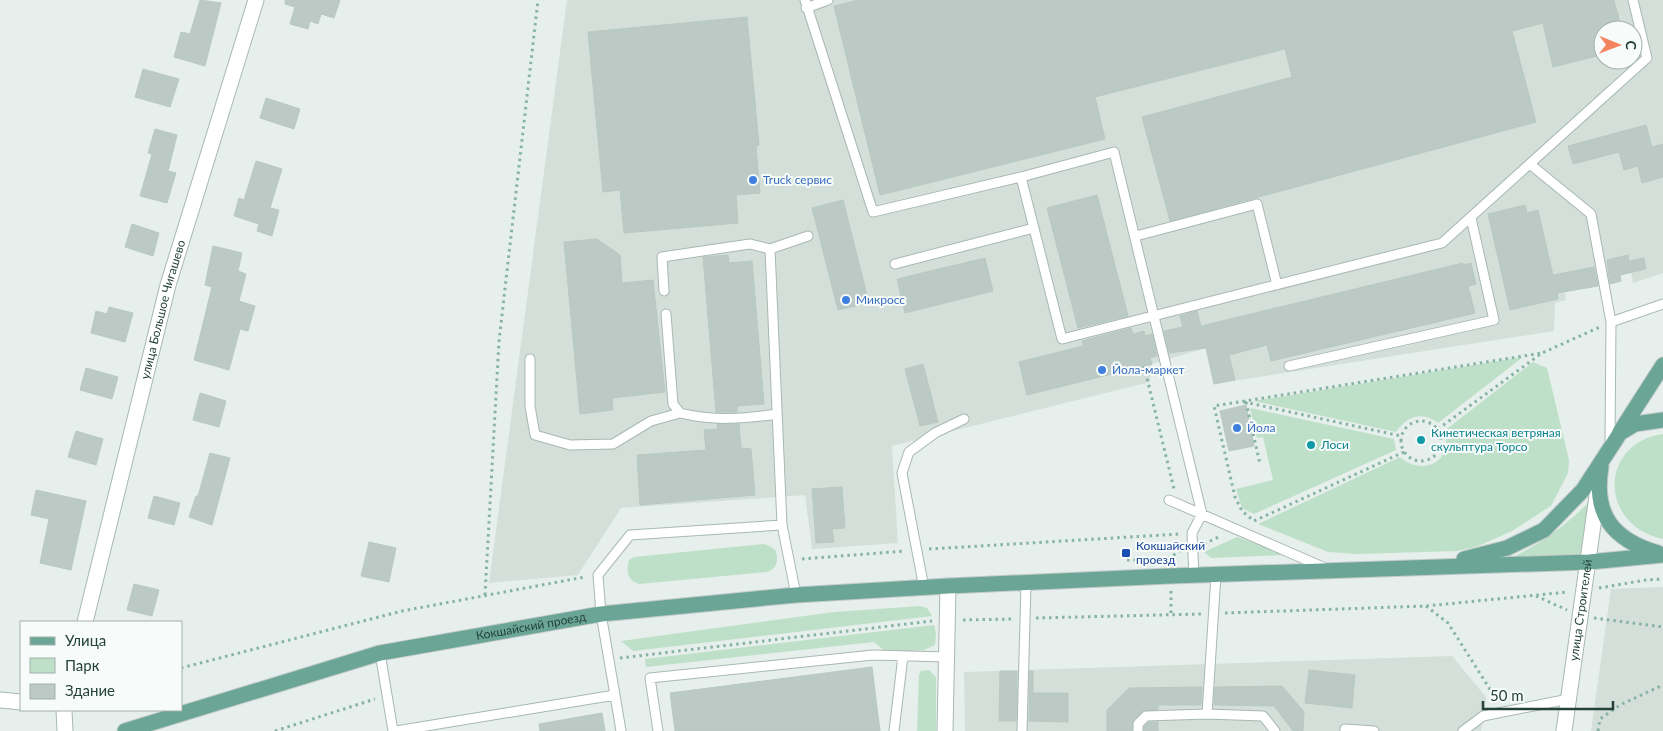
<svg xmlns="http://www.w3.org/2000/svg" width="1663" height="731" font-family="Lato,sans-serif">
  <style>
    .built { fill: #d4dfda; fill-rule: evenodd }
    .green { fill: #bfe0c8 }
    .building { fill: #bbcac4; stroke: #b8c9c2 }
    .lines { fill: none; stroke-linecap: round; stroke-linejoin: round }
    .lane-casing { stroke: #a8b8b2; stroke-width: 11 }
    .street-casing { stroke: #a8b8b2; stroke-width: 17 }
    .primary-casing { stroke: #c2cac8; stroke-width: 17 }
    .path { stroke: #86b3a5; stroke-width: 3; stroke-dasharray: 2.5 4; stroke-linecap: butt }
    .lane { stroke: #fff; stroke-width: 9 }
    .street { stroke: #fff; stroke-width: 15 }
    .primary { stroke: #6aa596; stroke-width: 15 }
    .shop-dot { fill: #3f7fe0; stroke: #f7fbf9; stroke-width: 2 }
    .culture-dot { fill: #0f9aa8; stroke: #f7fbf9; stroke-width: 2 }
    .transit-dot { fill: #1a4fb4; stroke: #f7fbf9; stroke-width: 2 }
    .labels { text-anchor: middle; stroke-width: 4; stroke-linejoin: round; paint-order: stroke }
    .shop-label { font-size: 12px; fill: #366cbe; stroke: #f7fbf9; text-anchor: start }
    .street-label { font-size: 12px; fill: #24423a; stroke: #f7fbf9 }
    .culture-label { font-size: 12px; fill: #0d838f; stroke: #f7fbf9; text-anchor: start }
    .transit-label { font-size: 12px; fill: #164399; stroke: #f7fbf9; text-anchor: start }
  </style>
  <rect width="100%" height="100%" fill="#e6efeb"/>
  <!-- built -->
  <path class="built" d="M567 0H1663V273L1633 283 1631 273 1620 275 1621 281 1565 292 1566 300 1555 303 1554 331 1214 384 1206 348 1152 364 1150 382 892 446 898 543 812 549 805 495 621 508 578 575 489 583ZM1603 30H1633V60H1603Z
    M1663 587V731H1591L1611 589Z
    M1452 656 1486 697 1481 731H965L964 672Z"/>
  <!-- green -->
  <path class="green" d="M1523 357 1438 423C1421 411 1408 416 1396 432L1254 401Z
    M1533 362 1547 368 1569 460 1568 473 1551 506 1512 531 1476 547 1457 551 1358 554 1328 552 1258 524 1400 457C1422 477 1455 461 1444 431Z
    M1250 408 1394 439 1396 450 1254 514 1242 508 1236 489 1273 480 1263 437 1257 438Z
    M1663 434V539C1598 525 1599 443 1663 434Z
    M1593 498 1581 555 1509 559C1542 543 1568 524 1593 498Z
    M1237 537 1286 555 1211 558 1204 552Z
    M763 544 770 546 776 551C778 562 778 567 767 572L639 584C627 580 626 571 629 560L634 557Z
    M920 606 927 608 932 616 633 651 621 641 834 612Z
    M934 625 936 633 935 645 924 650 887 653 874 642 646 667 645 659Z
    M929 670 936 677V731H917L919 675 921 671Z"/>
  <!-- building -->
  <path class="building" d="M200 0 221 3 205 66 174 57 181 32 190 34Z
    M285 0H340L334 18 321 14 318 24 310 21 308 29 290 24 295 7 285 4Z
    M858 0H1614L1622 30H1603V50L1596 52 1597 56 1553 67 1543 23 1512 31 1536 122 1170 221 1142 117 1292 77 1285 49 1095 97 1105 139 880 195 834 6Z
    M747 17 759 145 756 146 760 193 736 195 738 223 624 233 620 190 603 192 588 32Z
    M143 69 179 79 170 107 135 97Z
    M266 98 300 109 294 129 260 118Z
    M1646 125 1652 147 1663 144V177L1642 183 1638 166 1624 170 1619 152 1573 164 1568 146Z
    M155 129 177 135 168 171 176 173 167 203 140 196 152 154 148 153Z
    M256 161 282 169 270 208 279 210 272 236 257 231 259 224 234 216 239 198 244 200Z
    M1097 195 1128 316 1078 328 1047 208Z
    M843 200 869 303 838 310 812 208Z
    M1525 205 1527 213 1538 210 1553 275 1594 267 1598 286 1557 293 1558 299 1510 310 1488 214Z
    M132 224 159 233 153 256 125 247Z
    M597 239 620 255 622 283 653 280 665 392 612 398 613 410 580 414 564 242Z
    M213 246 242 253 238 271 246 274 239 301 255 306 248 331 240 329 229 370 194 360 212 287 205 285Z
    M728 255 729 263 752 261 764 404 737 406V412H716L703 257Z
    M1628 255 1629 261 1644 258 1646 269 1620 275 1621 281 1610 284 1607 260Z
    M985 258 993 291 905 313 897 279Z
    M1463 263V265L1471 263 1476 284 1468 286 1475 313 1271 361 1267 345 1229 355 1235 380 1214 384 1206 348 1169 353 1164 331 1183 327 1180 316 1197 311 1201 326Z
    M109 307 133 313 125 342 91 333 96 311 107 314Z
    M1131 328 1133 334 1144 331 1145 336 1152 334 1157 356 1150 358 1152 364 1027 395 1019 362 1083 346 1082 341Z
    M923 364 938 422 920 426 905 369Z
    M86 368 118 377 112 399 80 390Z
    M200 393 226 401 219 427 193 420Z
    M1246 405 1254 446 1229 451 1220 411Z
    M717 424H739L741 448 751 449 755 495 640 505 637 455 706 450 704 430 718 429Z
    M76 431 103 439 96 465 68 457Z
    M210 453 230 458 212 525 189 517 196 496H198Z
    M842 487 845 528 832 529 834 542 816 543 812 489Z
    M36 490 86 501 71 570 40 563 49 519 31 515Z
    M154 496 180 503 174 525 148 518Z
    M369 542 396 548 389 582 361 576Z
    M134 584 159 590 152 616 127 610Z
    M872 667 880 731H675L670 693Z
    M1309 670 1355 675 1352 708 1305 703Z
    M1000 671H1017L1016 721H999Z
    M1030 671H1033V693H1068V722L1029 721Z
    M1282 686 1304 712 1303 731H1293L1274 706 1214 705 1215 687Z
    M1202 687 1201 705H1158V709L1142 712 1133 720 1132 731H1107V710L1129 688Z
    M602 713 605 731H540L539 724Z
    M1149 722H1158V731H1144V727Z"/>
  <g class="lines">
    <!-- lane casing -->
    <g class="lane-casing">
      <path id="lane" d="M805 0 873 212 1021 177 1062 339 1442 243 1647 58 1633 0
        M806 8 828 0
        M1531 165 1591 214 1611 322 1610 444
        M1021 177 1114 152 1202 514 1192 533 1194 575
        M1136 236 1257 204 1277 285
        M895 264 1034 228
        M664 291 662 257 750 244 770 249
        M666 314 673 404 680 413C713 421 744 419 777 414
        M1611 322 1663 304
        M530 359V406L535 435 570 445 613 444 651 421 680 413
        M1289 366 1494 320 1471 218
        M1169 500 1325 568
        M782 525 770 249 808 236
        M924 588 902 473 909 452 935 433 964 419
        M380 653 393 731
        M615 695 621 731
        M1207 714 1216 575
        M396 731 615 695 601 614 598 575 630 535 782 525 796 595
        M658 731 650 678 873 655 946 657
        M894 731 903 656
        M1022 731 1026 583
        M1138 731V724L1146 716 1207 714 1263 716 1275 731
        M1345 731V729L1374 731
        M1463 731 1483 716 1569 699"/>
    </g>
    <!-- street casing -->
    <g class="street-casing">
      <g id="street">
        <path id="s1" d="M85 622 168 285 256 0"/>
        <path d="M0 700 21 702"/>
        <path d="M64 710 65 731"/>
        <path d="M945 731 948 586"/>
        <path id="s2" d="M1564 731 1598 489"/>
      </g>
    </g>
    <!-- primary casing -->
    <g class="primary-casing">
      <g id="primary">
        <path d="M1620 432 1663 365"/>
        <path d="M1601 467C1593 515 1613 540 1658 553"/>
        <path d="M1464 559 1507 548 1544 530 1583 490 1620 433 1635 424 1663 420"/>
        <path id="s3" d="M125 731 380 653 601 614 796 595 948 586 1170 576 1589 562 1663 555"/>
      </g>
    </g>
    <!-- path -->
    <path class="path" d="M1144 366 1174 489
      M1244 402 1401 436
      M1246 402 1260 464
      M1401 441a20 20 0 1 1 40 0a20 20 0 1 1-40 0Z
      M1438 429 1542 353 1600 327
      M1404 452 1254 521 1242 511 1235 497 1214 406 1542 353
      M1204 544 1221 536
      M929 549 1180 534
      M802 559 905 551
      M1168 559 1181 550
      M1127 560H1139
      M1599 588 1646 580 1663 579
      M1171 591V615
      M485 595 499 341 538 0
      M1536 596 1567 610
      M1426 606 1448 623 1498 702
      M1225 613 1426 606 1568 592
      M1036 618 1202 614
      M1594 618 1663 627
      M963 620 1014 619
      M620 658 932 621
      M181 668 402 611 585 577
      M275 731 375 699
      M1598 731 1600 719 1620 705 1663 685"/>
    <!-- lane -->
    <use href="#lane" class="lane"/>
    <!-- street -->
    <use href="#street" class="street"/>
    <!-- primary -->
    <use href="#primary" class="primary"/>
  </g>
  <!-- markers -->
  <g class="shop-dot">
    <circle cx="753" cy="180" r="5"/>
    <circle cx="846" cy="300" r="5"/>
    <circle cx="1102" cy="370" r="5"/>
    <circle cx="1237" cy="428" r="5"/>
  </g>
  <g class="culture-dot">
    <circle cx="1421" cy="440" r="5"/>
    <circle cx="1311" cy="445" r="5"/>
  </g>
  <rect class="transit-dot" x="1121" y="548" width="10" height="10" rx="2.5"/>
  <g class="labels">
    <!-- shop labels -->
    <g class="shop-label">
      <text x="763" y="184">Truck сервис</text>
      <text x="856" y="304">Микросс</text>
      <text x="1112" y="374">Йола-маркет</text>
      <text x="1247" y="432">Йола</text>
    </g>
    <!-- street labels -->
    <g class="street-label">
      <text dy="4" stroke="none"><textPath href="#s1" startOffset="322">улица Большое Чигашево</textPath></text>
      <text dy="4" stroke="none"><textPath href="#s2" startOffset="122">улица Строителей</textPath></text>
      <text dy="4" stroke="none"><textPath href="#s3" startOffset="420">Кокшайский проезд</textPath></text>
    </g>
    <!-- culture labels -->
    <g class="culture-label">
      <text x="1431" y="437">Кинетическая ветряная<tspan x="1431" dy="14">скульптура Торсо</tspan></text>
      <text x="1321" y="449">Лоси</text>
    </g>
    <!-- transit labels -->
    <g class="transit-label">
      <text x="1136" y="550">Кокшайский<tspan x="1136" dy="14">проезд</tspan></text>
    </g>
  </g>
  <!-- legend -->
  <rect x="20" y="621" width="162" height="90" fill="#f7fbf9" stroke="#a3b1ad"/>
  <rect x="30" y="637" width="25" height="8" fill="#6aa596" stroke="#a3b1ad"/>
  <text x="65" y="646" font-size="15" fill="#24423a">Улица</text>
  <rect x="30" y="658" width="25" height="15" fill="#bfe0c8" stroke="#a3b1ad"/>
  <text x="65" y="671" font-size="15" fill="#24423a">Парк</text>
  <rect x="30" y="684" width="25" height="15" fill="#bbcac4" stroke="#a3b1ad"/>
  <text x="65" y="696" font-size="15" fill="#24423a">Здание</text>
  <!-- north arrow -->
  <g transform="translate(1618 45) rotate(91)"><circle r="24" fill="#f7fbf9" stroke="#a3b1ad"/>
  <path d="M0-4L9 19L0 12L-9 19Z" fill="#f4845f"/>
  <text y="-8" font-size="14" font-weight="bold" text-anchor="middle" fill="#24423a">С</text>
  </g>
  <!-- scale -->
  <path d="M1483 701v8h130v-8" fill="none" stroke="#24423a" stroke-width="2.5"/>
  <text x="1490" y="701" font-size="15" fill="#24423a" stroke="#f7fbf9" stroke-width="4" paint-order="stroke">50 m</text>
</svg>
